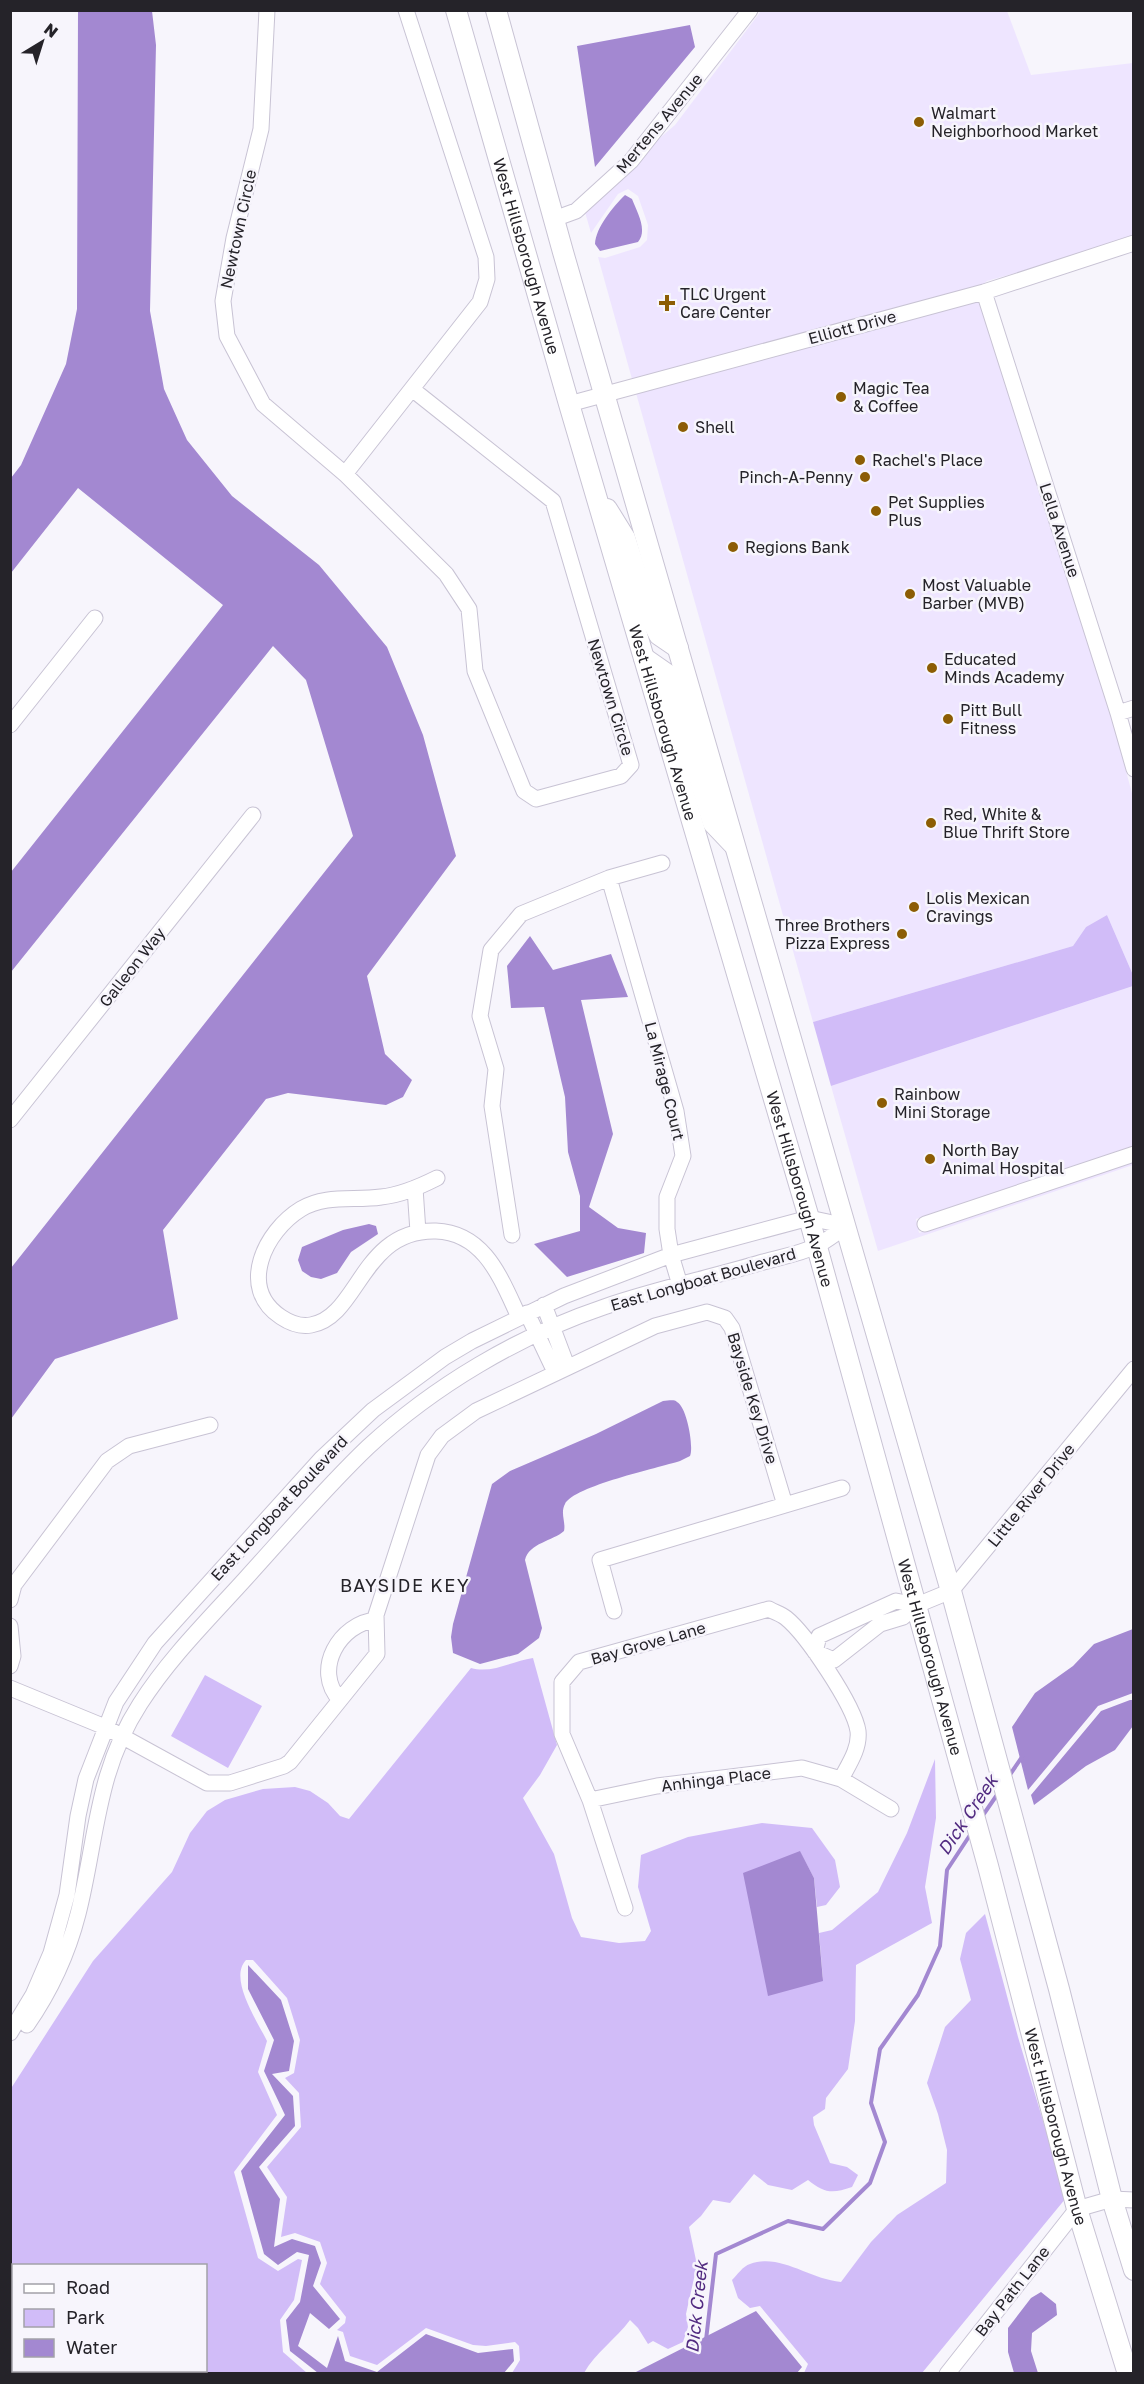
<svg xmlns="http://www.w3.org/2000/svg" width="1144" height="2384" font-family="'Golos Text',sans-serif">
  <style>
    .built { fill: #eee5ff }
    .green { fill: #d1bcf8; fill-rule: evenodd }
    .water { fill: #a388d1 }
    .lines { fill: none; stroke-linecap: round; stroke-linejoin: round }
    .stream { stroke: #a388d1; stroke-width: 4 }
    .minor-casing { stroke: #c8c3d4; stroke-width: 17 }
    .major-casing { stroke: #c8c3d4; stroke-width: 22 }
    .minor { stroke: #fff; stroke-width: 15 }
    .major { stroke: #fff; stroke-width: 20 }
    .poi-dot { fill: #8c5d04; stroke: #f7f5fc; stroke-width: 2 }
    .labels { text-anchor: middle; stroke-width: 5; stroke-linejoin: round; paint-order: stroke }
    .poi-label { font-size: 16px; fill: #252329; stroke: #f7f5fc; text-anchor: start }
    .street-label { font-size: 16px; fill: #252329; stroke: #f7f5fc }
    .neighbourhood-label { font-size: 18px; letter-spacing: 1.5px; fill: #252329; stroke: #f7f5fc }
    .water-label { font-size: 18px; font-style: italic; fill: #522b81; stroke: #f7f5fc }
  </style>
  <rect width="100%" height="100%" fill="#f7f5fc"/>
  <!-- built -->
  <path class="built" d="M761 11H1007L1031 75 1133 63V236L1037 267 987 281 982 285 632 379 598 257 605 258 640 247 647 240 648 225 638 196 628 189 618 194 591 233 585 212 655 142 675 125Z
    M979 301 1111 715 1133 797V975L1107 915 1086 927 1073 946 813 1022 636 393Z
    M1133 986V1146L916 1219 919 1233 1133 1161V1165L878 1251 831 1086Z"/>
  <!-- green -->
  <path class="green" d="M1107 915 1133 975V986L831 1086 813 1022 1073 946 1086 927Z
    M533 1658 557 1745 540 1775 523 1798 554 1854 572 1918 581 1937 619 1943 645 1941 651 1931 638 1887 641 1855 688 1837 762 1823 812 1828 835 1860 840 1887 826 1905 817 1907 814 1878 800 1852 788 1857 823 1980 819 1933 832 1930 878 1892 907 1833 935 1759 936 1818 925 1887 932 1923 856 1965 855 2021 848 2069 826 2098 825 2109 813 2117 814 2125 830 2163 847 2167 858 2175 852 2187C832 2194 824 2193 808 2180L792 2190 768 2185 754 2174 730 2203 713 2200 701 2216 689 2227 697 2265 686 2314 688 2327 683 2342 668 2349 653 2341 648 2344 638 2328 630 2320C616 2339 595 2353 584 2373H512L520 2360 519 2346 515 2342 486 2346 473 2345 426 2328 377 2365 350 2356 343 2332 337 2330 345 2323 346 2317 320 2284 327 2263 320 2242 295 2233 281 2237 287 2197 267 2167 301 2127 299 2093 285 2078 294 2073 300 2040 287 1998 253 1960H246C228 1979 258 2022 267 2041L258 2072 277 2115 234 2172 258 2258 278 2271 298 2259 302 2260 294 2300 280 2320 283 2352 307 2373H11L10 2090 93 1961 172 1872 190 1833 207 1811 225 1800 263 1789 295 1787 310 1791 328 1803 340 1816 349 1819 471 1668C492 1674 512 1661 533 1658ZM14 2266H206V2370H14Z
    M205 1675 262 1706 228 1768 171 1736Z
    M985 1914 1018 2037 1066 2198 922 2373H804L808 2364 760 2306 750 2308 738 2298 732 2280C737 2275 743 2266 750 2264 781 2253 808 2279 841 2282L871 2242 897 2215 946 2183 947 2150 938 2114 927 2083 945 2027 971 2000 960 1959 966 1933Z"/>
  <!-- water -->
  <path class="water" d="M78 11H152L156 45 150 311 164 389 187 440 232 496 319 565 387 647 423 735 456 856 367 976 385 1054 412 1080 403 1097 386 1105 288 1093 266 1099 163 1230 178 1319 55 1359 11 1419V1268L353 836 306 680 273 646 11 972V872L223 605 78 488 11 573V478L21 465 66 364 77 309Z
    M690 25 695 47 595 167 577 46Z
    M625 195 632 199C637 212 648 230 638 242L600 251 595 244C596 227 613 207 625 195Z
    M530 936 553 970 611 954 628 997 581 1000 613 1134 589 1207 618 1228 646 1233 644 1253 567 1277 534 1244 580 1231V1196L568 1152 565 1097 544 1007 511 1008 507 966Z
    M369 1224 376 1226 378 1234 351 1252 337 1273 321 1279 311 1277 302 1271 298 1260 302 1247 343 1230Z
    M663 1401C668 1401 674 1399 677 1402 687 1407 694 1447 690 1456L680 1461C658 1468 574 1486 565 1504 560 1513 566 1522 564 1531 553 1541 529 1543 525 1560L542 1628 539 1638 518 1654 480 1664 453 1653 451 1637 453 1624 492 1484 510 1471 596 1434Z
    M1133 1629V1693L1098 1706 1028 1790 1012 1727 1035 1693 1073 1666 1094 1644Z
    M1130 1700H1133V1726L1115 1750 1086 1766 1034 1805 1031 1795 1101 1711Z
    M800 1851 814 1878 823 1981 768 1996 743 1873Z
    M248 1965 281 2000 294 2041 289 2071 272 2074 293 2096 295 2126 259 2167 280 2199 274 2247 292 2239 315 2246 321 2263 313 2286 340 2319 329 2329 310 2313 298 2346 327 2368 338 2336 345 2361 377 2372 426 2334 478 2353 513 2349 514 2361 504 2373H318L290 2351 286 2320 300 2302 309 2255 297 2252 278 2265 264 2254 241 2171 285 2115 264 2071 274 2040 248 1989Z
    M1041 2292 1056 2304 1057 2315 1032 2333 1031 2351 1038 2373H1014L1008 2352V2328L1031 2298Z
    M756 2311 802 2367 797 2373H634Z"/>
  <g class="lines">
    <!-- stream -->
    <path class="stream" d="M1009 1776 1022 1757
      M981 1818 999 1792
      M706 2340 716 2254 788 2221 823 2229 870 2183 885 2142 871 2103 880 2049 918 1995 940 1946 947 1870 972 1832"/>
    <!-- minor casing -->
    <g class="minor-casing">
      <path id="minor" d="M267 10 261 129 234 238 223 301 227 336 263 404 345 474 446 574 469 609 475 671 524 791 536 799 621 776 631 765 553 501 412 389
        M554 219 576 211 631 161 750 10
        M984 292 1118 713 1134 769
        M569 404 984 292 1134 243
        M345 474 480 302 487 279 486 257 406 10
        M1118 713 1134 708
        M10 725 95 618
        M609 878 676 1111 683 1156 667 1197V1229L671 1255 680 1285
        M10 1120 253 815
        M437 1178C419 1187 401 1195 381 1197 354 1201 326 1194 301 1209 265 1231 237 1288 281 1317 290 1323 300 1327 311 1325 359 1317 361 1229 436 1231 485 1233 501 1279 519 1317
        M415 1188 418 1232
        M925 1224 1134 1154
        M512 1235 492 1106 496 1069 480 1016 491 950 521 914 609 878 662 863
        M544 1305 567 1366
        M527 1313 555 1372
        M10 1600 14 1585 107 1461 129 1446 210 1425
        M614 1611 600 1560 842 1488
        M10 1626 13 1656 10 1666
        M815 1652 834 1660 880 1624 903 1617 917 1605 951 1591 1134 1369
        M815 1652 819 1636 896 1601 917 1605
        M10 1688 105 1727 207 1783H230L284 1766 290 1762 377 1654 376 1615 428 1455 442 1436 476 1411 655 1326 707 1312 725 1318 732 1328 785 1505
        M340 1700C312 1670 340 1623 376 1620
        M590 1800 657 1786 802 1768 841 1779 891 1809
        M625 1908 590 1800 562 1734V1682L579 1662 769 1609C774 1612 781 1614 786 1618 806 1634 854 1705 858 1731 860 1748 849 1764 841 1779
        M27 2025C50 1992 68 1953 78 1914 97 1839 96 1772 140 1704 170 1657 210 1618 247 1577 287 1533 325 1488 368 1447 434 1386 518 1336 604 1307 656 1289 710 1278 763 1262 780 1257 800 1254 816 1246 827 1241 837 1232 847 1226
        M10 2033 33 1995 51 1953 67 1895 78 1816 86 1779 116 1702 155 1643 321 1459 373 1410 445 1357 472 1341 564 1296 671 1255 809 1218 847 1226
        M947 2374 1077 2209 1112 2199 1134 2200"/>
    </g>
    <!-- major casing -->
    <g class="major-casing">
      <g id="major">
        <path id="s1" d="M456 10 569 404 809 1218 988 1866 1077 2209 1128 2374"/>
        <path d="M496 10 563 252 951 1591 1059 1989 1112 2199 1134 2270"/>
        <path d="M607 509 625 538 651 619 659 635 678 648"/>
        <path d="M644 658 667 674 713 823 733 844"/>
      </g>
    </g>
    <!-- minor -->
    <use href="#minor" class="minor"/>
    <!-- major -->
    <use href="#major" class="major"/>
  </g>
  <!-- markers -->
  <g class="poi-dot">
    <circle cx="919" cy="122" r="6"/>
    <path d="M664 294h6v6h6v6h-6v6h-6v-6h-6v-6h6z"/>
    <circle cx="841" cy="397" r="6"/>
    <circle cx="683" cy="427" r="6"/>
    <circle cx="860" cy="460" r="6"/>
    <circle cx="865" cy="477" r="6"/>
    <circle cx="876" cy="511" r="6"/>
    <circle cx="733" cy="547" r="6"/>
    <circle cx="910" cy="594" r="6"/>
    <circle cx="932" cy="668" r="6"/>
    <circle cx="948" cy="719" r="6"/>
    <circle cx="931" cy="823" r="6"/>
    <circle cx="914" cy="907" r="6"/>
    <circle cx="902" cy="934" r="6"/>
    <circle cx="882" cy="1103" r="6"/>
    <circle cx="930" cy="1159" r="6"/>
  </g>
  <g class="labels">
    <!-- poi labels -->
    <g class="poi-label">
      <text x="931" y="119">Walmart<tspan x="931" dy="18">Neighborhood Market</tspan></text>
      <text x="680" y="300">TLC Urgent<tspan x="680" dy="18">Care Center</tspan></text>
      <text x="853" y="394">Magic Tea<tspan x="853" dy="18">&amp; Coffee</tspan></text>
      <text x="695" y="433">Shell</text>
      <text x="872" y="466">Rachel's Place</text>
      <text x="853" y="483" text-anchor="end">Pinch-A-Penny</text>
      <text x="888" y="508">Pet Supplies<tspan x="888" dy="18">Plus</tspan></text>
      <text x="745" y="553">Regions Bank</text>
      <text x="922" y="591">Most Valuable<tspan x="922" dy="18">Barber (MVB)</tspan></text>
      <text x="944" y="665">Educated<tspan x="944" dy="18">Minds Academy</tspan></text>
      <text x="960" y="716">Pitt Bull<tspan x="960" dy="18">Fitness</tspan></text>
      <text x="943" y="820">Red, White &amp;<tspan x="943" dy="18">Blue Thrift Store</tspan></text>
      <text x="926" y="904">Lolis Mexican<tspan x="926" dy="18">Cravings</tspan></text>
      <text x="890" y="931" text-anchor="end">Three Brothers<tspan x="890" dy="18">Pizza Express</tspan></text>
      <text x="894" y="1100">Rainbow<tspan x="894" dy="18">Mini Storage</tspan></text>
      <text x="942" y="1156">North Bay<tspan x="942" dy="18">Animal Hospital</tspan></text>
    </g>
    <!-- street labels -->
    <g class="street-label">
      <text transform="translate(659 123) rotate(-50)" y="6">Mertens Avenue</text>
      <text transform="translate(238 229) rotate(-78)" y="6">Newtown Circle</text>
      <text dy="6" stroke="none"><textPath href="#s1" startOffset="256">West Hillsborough Avenue</textPath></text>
      <text transform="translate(852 327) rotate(-15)" y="6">Elliott Drive</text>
      <text transform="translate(1060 530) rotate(72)" y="6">Lella Avenue</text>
      <text transform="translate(611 697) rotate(73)" y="6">Newtown Circle</text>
      <text dy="6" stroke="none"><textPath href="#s1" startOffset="742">West Hillsborough Avenue</textPath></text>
      <text transform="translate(132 967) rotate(-52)" y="6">Galleon Way</text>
      <text transform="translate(665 1081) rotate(76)" y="6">La Mirage Court</text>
      <text dy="6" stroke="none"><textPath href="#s1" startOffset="1228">West Hillsborough Avenue</textPath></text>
      <text transform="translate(703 1279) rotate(-16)" y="6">East Longboat Boulevard</text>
      <text transform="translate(753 1398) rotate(73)" y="6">Bayside Key Drive</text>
      <text transform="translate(1031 1495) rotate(-51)" y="6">Little River Drive</text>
      <text transform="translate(279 1508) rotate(-47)" y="6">East Longboat Boulevard</text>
      <text transform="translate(648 1643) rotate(-16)" y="6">Bay Grove Lane</text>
      <text dy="6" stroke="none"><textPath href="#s1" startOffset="1714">West Hillsborough Avenue</textPath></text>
      <text transform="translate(716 1779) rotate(-7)" y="6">Anhinga Place</text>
      <text dy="6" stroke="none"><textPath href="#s1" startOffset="2200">West Hillsborough Avenue</textPath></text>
      <text transform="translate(1012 2291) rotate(-52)" y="6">Bay Path Lane</text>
    </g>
    <!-- neighbourhood labels -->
    <g class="neighbourhood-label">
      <text x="405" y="1592">BAYSIDE KEY</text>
    </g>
    <!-- water labels -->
    <g class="water-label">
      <text transform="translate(968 1815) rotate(-56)" y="6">Dick Creek</text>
      <text transform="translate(697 2307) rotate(-84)" y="6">Dick Creek</text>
    </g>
  </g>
  <!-- border -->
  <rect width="1144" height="2384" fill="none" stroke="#252329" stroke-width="24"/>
  <!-- legend -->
  <rect x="12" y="2264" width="195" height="108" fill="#f7f5fc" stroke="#a3a1a8" stroke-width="1.5"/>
  <rect x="24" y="2284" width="30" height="9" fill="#ffffff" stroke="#a3a1a8" stroke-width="1.5"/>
  <text x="66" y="2294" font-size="18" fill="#252329">Road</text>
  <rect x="24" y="2309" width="30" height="18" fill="#d1bcf8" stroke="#a3a1a8" stroke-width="1.5"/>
  <text x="66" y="2324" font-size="18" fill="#252329">Park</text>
  <rect x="24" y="2339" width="30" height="18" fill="#a388d1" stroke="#a3a1a8" stroke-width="1.5"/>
  <text x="66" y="2354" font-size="18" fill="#252329">Water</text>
  <!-- north arrow -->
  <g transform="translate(42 42) rotate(38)" stroke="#f7f5fc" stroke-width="4.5" paint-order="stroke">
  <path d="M0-4.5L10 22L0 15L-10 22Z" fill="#252329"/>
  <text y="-9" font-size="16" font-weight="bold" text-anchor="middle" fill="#252329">N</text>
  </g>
</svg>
